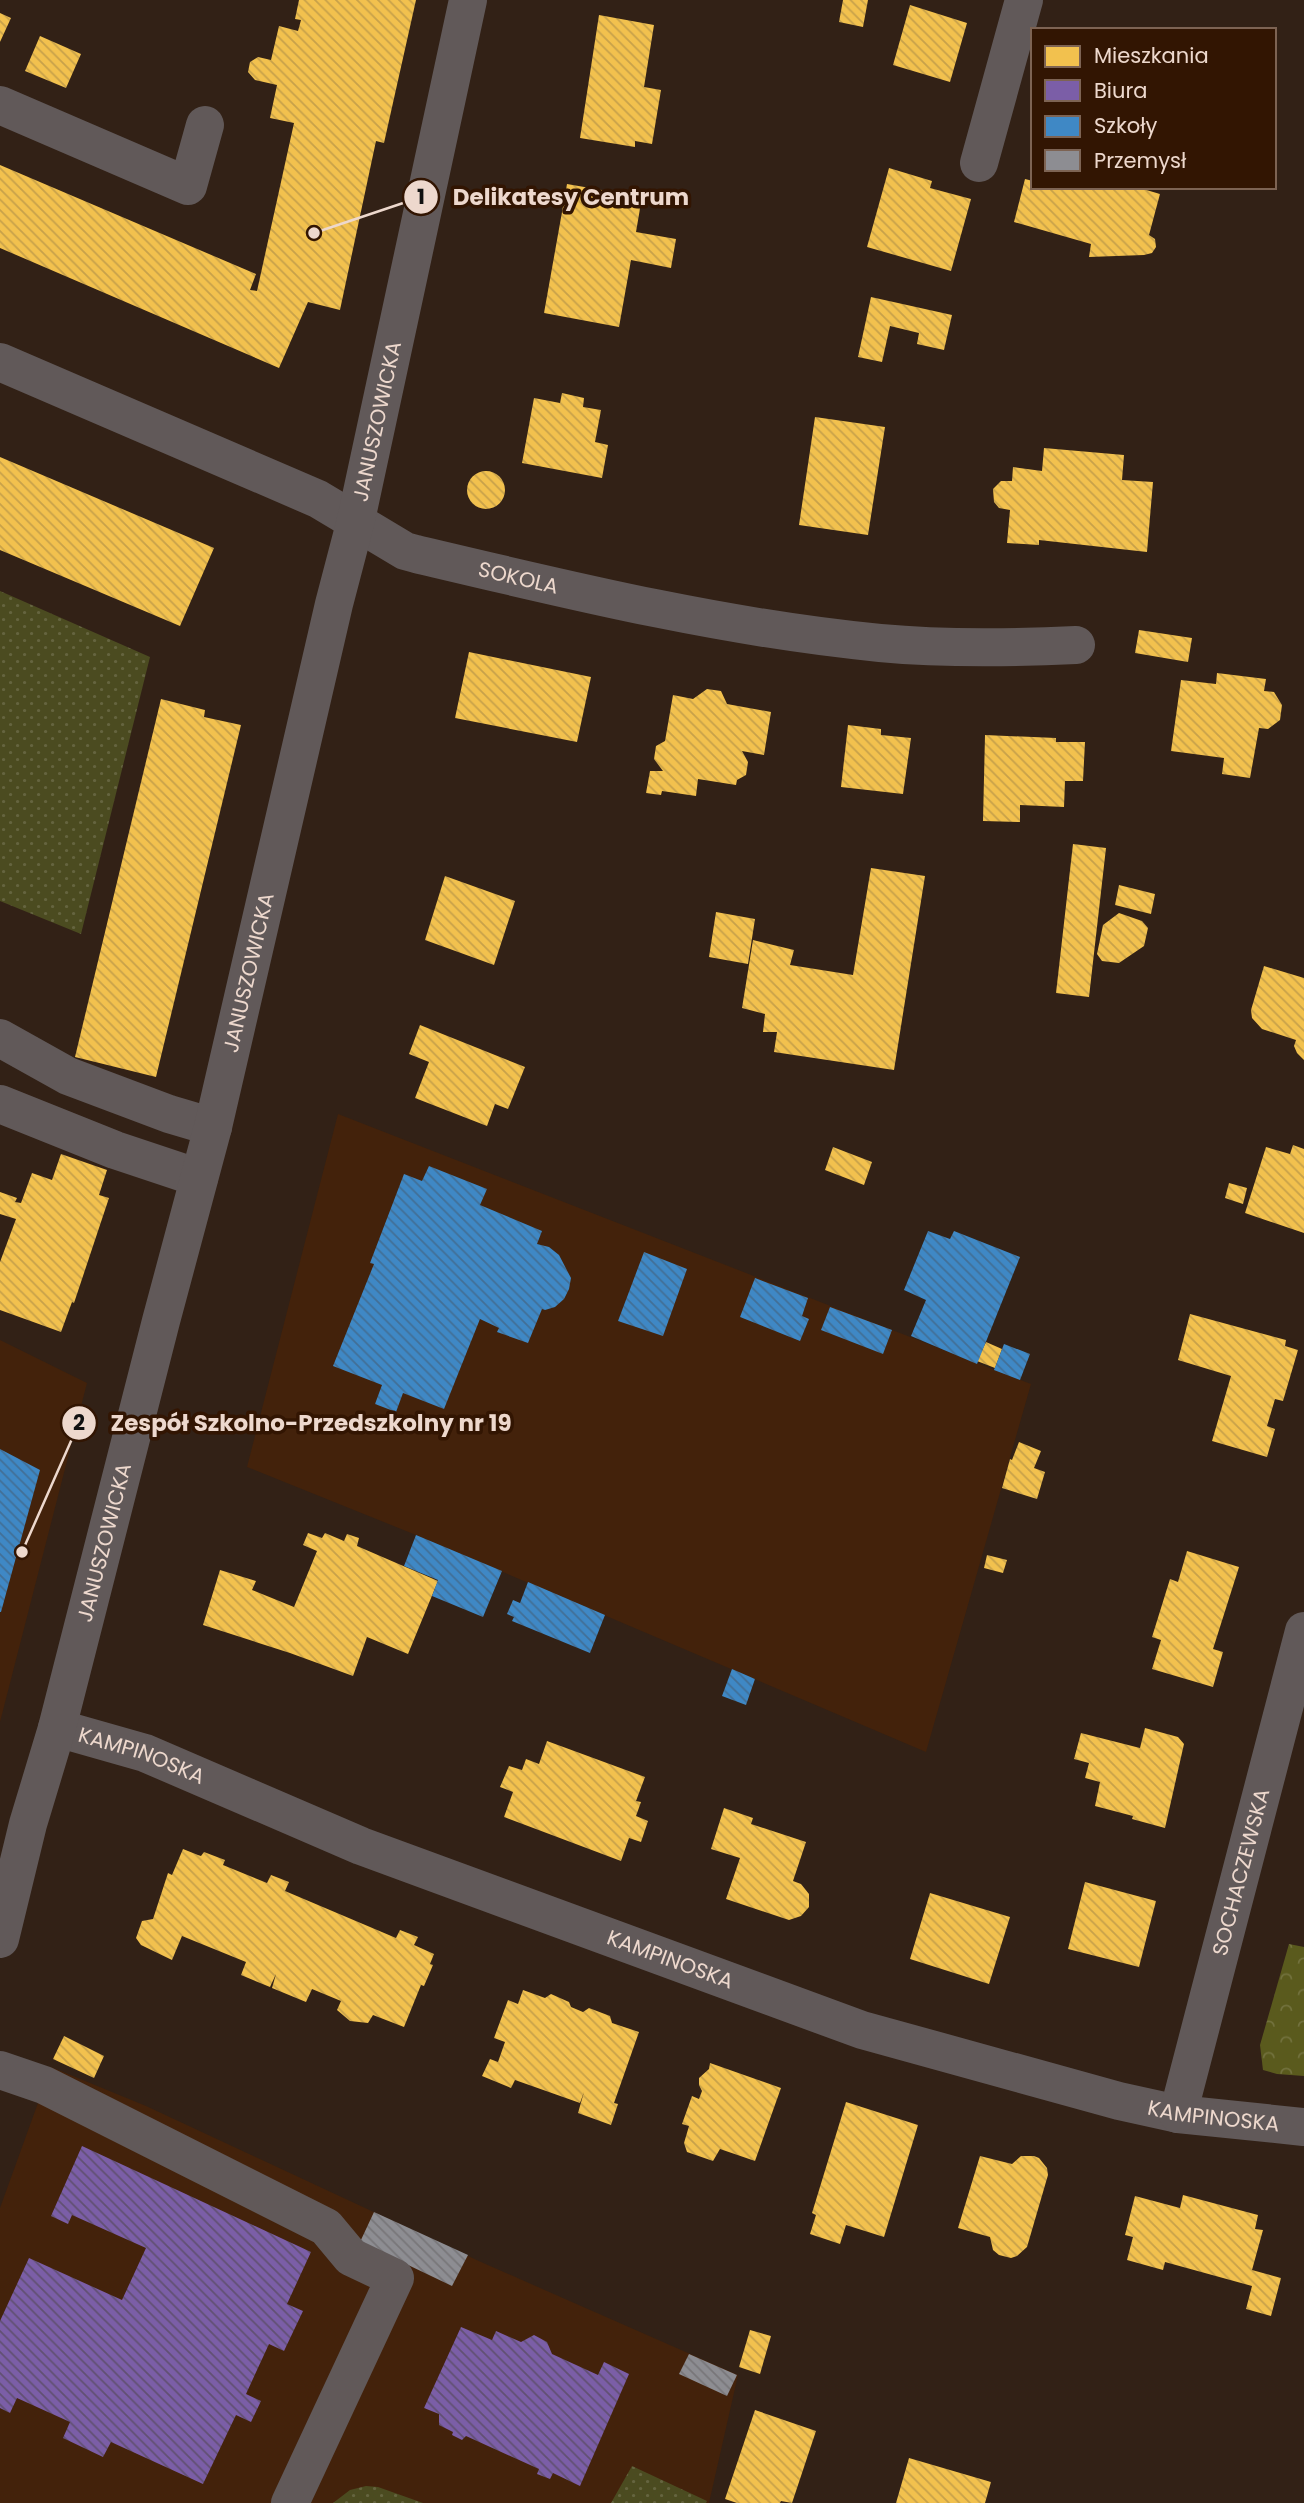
<svg xmlns="http://www.w3.org/2000/svg" width="1304" height="2503" font-family="Poppins,sans-serif">
  <style>
    .built { fill: #43220b }
    .green { fill: url(#green-dots) }
    .forest { fill: url(#forest-crowns) }
    .homes { fill: url(#homes-back-hatch) }
    .offices { fill: url(#offices-back-hatch) }
    .schools { fill: url(#schools-back-hatch) }
    .industry { fill: url(#industry-back-hatch) }
    .lines { fill: none; stroke-linecap: round; stroke-linejoin: round }
    .minor { stroke: #615959; stroke-width: 38 }
    .labels { text-anchor: middle; stroke-width: 7; stroke-linejoin: round; paint-order: stroke }
    .street-label { font-size: 21px; fill: #edd8cd; stroke: #321502 }
    .leader { fill: none; stroke: #edd8cd; stroke-width: 2.5 }
    .callout-dot { fill: #edd8cd; stroke: #321502; stroke-width: 2.5 }
    .mark-label { font-size: 21px; text-anchor: middle; font-weight: bold; fill: #111 }
    .callout-label { font-size: 23px; text-anchor: middle; font-weight: bold; fill: #edd8cd; stroke: #321502; stroke-width: 7; stroke-linejoin: round; paint-order: stroke }
  </style>
  <defs>
    <pattern id="green-dots" width="8" height="8" patternUnits="userSpaceOnUse" patternTransform="scale(1.75)"><rect width="8" height="8" fill="#4b4b20"/><path d="M2 2h.1M6 6h.1" fill="none" stroke="#65643f" stroke-width="1.8" stroke-linecap="round"/></pattern>
    <pattern id="forest-crowns" width="20" height="18" patternUnits="userSpaceOnUse" patternTransform="scale(1.75)"><rect width="20" height="18" fill="#5a5a1d"/><path d="M2 6a3 3 0 1 1 6 0M12 15a3 3 0 1 1 6 0" fill="none" stroke="#72713d"/></pattern>
    <pattern id="homes-back-hatch" width="6" height="6" patternUnits="userSpaceOnUse" patternTransform="scale(1.75)"><rect width="6" height="6" fill="#f2c14e"/><path d="M-1 5l2 2M0 0l6 6M5-1l2 2" fill="none" stroke="#c7a14a"/></pattern>
    <pattern id="offices-back-hatch" width="6" height="6" patternUnits="userSpaceOnUse" patternTransform="scale(1.75)"><rect width="6" height="6" fill="#7b5ea7"/><path d="M-1 5l2 2M0 0l6 6M5-1l2 2" fill="none" stroke="#615072"/></pattern>
    <pattern id="schools-back-hatch" width="6" height="6" patternUnits="userSpaceOnUse" patternTransform="scale(1.75)"><rect width="6" height="6" fill="#3f88c5"/><path d="M-1 5l2 2M0 0l6 6M5-1l2 2" fill="none" stroke="#426f96"/></pattern>
    <pattern id="industry-back-hatch" width="6" height="6" patternUnits="userSpaceOnUse" patternTransform="scale(1.75)"><rect width="6" height="6" fill="#8d8d92"/><path d="M-1 5l2 2M0 0l6 6M5-1l2 2" fill="none" stroke="#787679"/></pattern>
  </defs>
  <rect width="100%" height="100%" fill="#322116"/>
  <!-- built -->
  <path class="built" d="M338 1114 1031 1384 926 1752 416 1535 247 1467Z
    M0 1340 87 1383 0 1722Z
    M51 2067 146 2106 481 2262 738 2375 709 2503H0V2208Z"/>
  <!-- green -->
  <path class="green" d="M0 591 150 657 81 934 0 901Z
    M632 2466 707 2501 706 2503H611Z
    M366 2486 378 2487 423 2503H333L350 2490Z"/>
  <!-- forest -->
  <path class="forest" d="M1289 1944 1304 1947V2076L1277 2074 1263 2070 1260 2045Z"/>
  <!-- homes -->
  <path class="homes" d="M299 0H416L384 143 376 141 340 310 308 302 279 368 0 248V165L256 274 250 290 257 291 294 123 270 118 277 85 255 80 248 72 250 62 258 57 271 60 279 26 298 31 301 20 295 19Z
    M843 0H868L863 27 839 22Z
    M910 5 967 23 950 82 893 65Z
    M0 13 11 18 0 42Z
    M599 15 654 25 644 87 661 90 652 144 635 141V147L580 138Z
    M40 36 81 54 66 88 25 71Z
    M889 168 932 181 930 188 971 199 951 271 867 247Z
    M1025 179 1033 181V187H1136L1160 194 1149 235 1155 239 1156 247 1152 253 1144 255 1089 257 1091 244 1014 222Z
    M567 184 642 197 636 232 676 239 671 268 631 260 619 327 544 313Z
    M871 297 952 315 944 350 917 344 919 333 890 326 882 362 858 357Z
    M562 393 584 398 583 407 601 410 595 442 608 445 602 478 522 463 534 398 560 403Z
    M815 417 885 427 868 535 799 525Z
    M1044 448 1124 455 1122 480 1153 482 1147 552 1039 540V545L1007 543 1010 510 999 508 994 502 993 489 1001 481H1012L1013 467 1042 471Z
    M0 457 214 548 180 626 0 550Z
    M467 490a19 19 0 1 1 38 0a19 19 0 1 1-38 0Z
    M1139 630 1192 638 1188 662 1135 653Z
    M469 652 591 677 577 742 455 718Z
    M1217 673 1266 679 1264 691 1274 692 1282 705 1280 720 1268 729 1259 728 1250 778 1222 774 1224 758 1171 751 1181 680 1216 684Z
    M707 689 721 691 727 704 771 712 764 755 742 751 748 762 746 775 737 780 736 785 698 779 696 796 662 791 661 795 646 793 650 771H663L654 759 656 746 665 741 673 695 693 699Z
    M161 699 205 710 204 717 241 725 156 1077 75 1057Z
    M848 725 881 729V735L911 738 903 794 841 787Z
    M985 735 1056 738V742H1085L1083 781H1065L1064 807 1020 805V822L983 821Z
    M1073 844 1106 848 1089 997 1056 993Z
    M871 868 925 876 894 1070 774 1052 777 1032H763L765 1014 742 1008 753 940 794 950 790 965 853 975Z
    M445 876 515 901 494 965 425 940Z
    M1119 885 1155 894 1151 914 1115 905Z
    M716 912 755 919 748 964 709 957Z
    M1119 913 1142 921 1148 928 1144 946 1119 963 1102 961 1097 954 1103 925Z
    M1264 966 1304 978V1060L1297 1053 1294 1046 1296 1040 1262 1029 1252 1018 1251 1010Z
    M420 1025 525 1067 508 1109 495 1104 487 1126 415 1098 429 1062 409 1054Z
    M1293 1145 1304 1149V1233L1245 1213 1266 1147 1290 1154Z
    M833 1147 872 1162 864 1185 825 1170Z
    M61 1154 107 1170 99 1195 109 1198 74 1303 72 1302 61 1332 0 1310V1262L16 1219 0 1214V1192L17 1198 15 1202 21 1203 32 1173 52 1180Z
    M1229 1183 1247 1188 1243 1204 1225 1198Z
    M1190 1314 1286 1340 1285 1346 1298 1350 1283 1401 1275 1399 1267 1426 1275 1429 1267 1457 1212 1441 1231 1376 1178 1360Z
    M986 1342 1002 1349 995 1368 977 1361Z
    M1019 1442 1041 1451 1034 1468 1045 1472 1037 1499 1002 1488 1010 1459 1012 1460Z
    M308 1533 322 1538 325 1533 344 1541 347 1534 359 1538 357 1546 438 1581 408 1654 367 1637 353 1676 290 1653 203 1625 220 1570 256 1581 252 1590 294 1607 317 1551 303 1545Z
    M1187 1551 1239 1567 1213 1649 1223 1652 1213 1687 1152 1669 1161 1640 1152 1637 1170 1579 1178 1582Z
    M987 1555 1007 1560 1003 1573 984 1568Z
    M1145 1728 1178 1737 1184 1744 1165 1828 1132 1819 1133 1816 1095 1806 1100 1782 1085 1778 1089 1763 1074 1759 1081 1733 1140 1748Z
    M547 1741 645 1777 636 1801 641 1802 636 1816 648 1821 641 1842 629 1838 621 1861 504 1817 513 1792 500 1787 509 1766 522 1770 526 1759 539 1764Z
    M724 1808 753 1818 751 1824 806 1842 793 1881 801 1884 809 1894V1907L801 1916 789 1920 726 1899 740 1858 711 1849Z
    M183 1849 198 1855 201 1856 204 1852 225 1860 223 1865 267 1883 271 1875 289 1882 285 1891 396 1938 400 1930 418 1937 414 1945 434 1954 430 1964 433 1965 424 1986 421 1985 404 2027 373 2015 368 2023 350 2021 337 2010 341 2001 312 1989 306 2002 272 1988 276 1974 270 1987 241 1975 246 1962 182 1936 172 1960 141 1945 136 1938 142 1921 153 1919 168 1873 172 1875Z
    M1085 1882 1156 1901 1139 1967 1068 1949Z
    M930 1893 1010 1917 989 1984 910 1959Z
    M523 1990 545 1998 551 1994 569 2002 571 2007 583 2012 589 2008 610 2016 612 2023 639 2032 614 2103 618 2104 611 2125 578 2113 584 2092 580 2103 515 2080 511 2088 482 2076 490 2059 498 2062 505 2042 494 2038 508 2000 518 2004Z
    M64 2036 104 2056 94 2078 53 2059Z
    M710 2063 781 2088 755 2161 720 2149 713 2161 687 2152 684 2143 689 2126 682 2124 692 2096 699 2099 702 2091 699 2085V2078L709 2069Z
    M846 2102 918 2125 884 2237 846 2225 840 2244 810 2234 816 2215 812 2213Z
    M980 2156 1012 2164 1021 2156H1034L1039 2158 1047 2168 1048 2175 1027 2247 1017 2256 1011 2258 999 2255 993 2250 990 2237 958 2228Z
    M1183 2195 1258 2215 1255 2229 1263 2230 1252 2270 1281 2278 1271 2316 1246 2309 1252 2286 1165 2262 1163 2270 1127 2260 1133 2237 1125 2235 1135 2196 1180 2208Z
    M750 2330 771 2336 760 2374 739 2367Z
    M755 2410 816 2431 792 2503 781 2501 780 2503H737L725 2499Z
    M909 2458 991 2482 985 2503H896Z"/>
  <!-- offices -->
  <path class="offices" d="M82 2146 311 2252 287 2304 303 2311 284 2351 269 2344 246 2394 261 2401 251 2422 236 2415 203 2484 111 2442 103 2457 63 2438 70 2422 17 2398 10 2413 0 2408V2321L29 2258 122 2300 146 2248 72 2215 68 2224 51 2216Z
    M461 2327 492 2340 496 2331 521 2342 534 2335 547 2342 552 2354 598 2375 604 2362 629 2374 580 2486 553 2473 550 2479 537 2474 539 2469 466 2436 462 2440 452 2435 453 2432 439 2425V2414L424 2408Z"/>
  <!-- schools -->
  <path class="schools" d="M429 1166 487 1189 480 1205 542 1231 537 1244 549 1247 559 1255 571 1278 569 1289 564 1299 555 1307 545 1310 542 1309 528 1343 497 1332 499 1328 480 1319 444 1409 403 1393 396 1412 375 1404 382 1385 333 1366 374 1264 370 1263 404 1174 422 1181Z
    M928 1231 950 1239 954 1231 1020 1257 977 1364 911 1336 926 1300 904 1290Z
    M644 1252 687 1269 663 1336 618 1321Z
    M755 1278 808 1298 802 1316 809 1319 800 1341 740 1317Z
    M830 1307 892 1330 883 1354 821 1330Z
    M1004 1344 1030 1354 1020 1380 994 1370Z
    M0 1449 40 1470 1 1612H0Z
    M416 1535 502 1571 483 1617 432 1596 438 1580 404 1566Z
    M528 1582 605 1615 590 1653 512 1621 514 1617 507 1614 513 1600 520 1603Z
    M732 1669 755 1679 746 1705 722 1696Z"/>
  <!-- industry -->
  <path class="industry" d="M374 2212 468 2255 452 2286 360 2242Z
    M689 2354 737 2375 727 2396 679 2374Z"/>
  <g class="lines">
    <!-- minor -->
    <g class="minor">
      <path d="M0 105 188 186 205 125"/>
      <path d="M979 163 1024 0"/>
      <path id="s1" d="M0 362 318 499 405 551 416 554C568 590 724 628 880 643 945 649 1011 648 1076 645"/>
      <path d="M0 1038 68 1076 169 1114 213 1127"/>
      <path d="M0 1104 115 1150 199 1178"/>
      <path id="s2" d="M57 1728 145 1753 361 1846 862 2030 1119 2101 1178 2114 1304 2127"/>
      <path id="s3" d="M0 1939 28 1824 57 1728 161 1321 213 1127 334 604 356 520 468 0"/>
      <path d="M0 2070 44 2085 326 2227 351 2257 395 2278 290 2503"/>
      <path id="s4" d="M1178 2114 1304 1631"/>
    </g>
  </g>
  <g class="labels">
    <!-- street labels -->
    <g class="street-label">
      <text dy="7" stroke="none"><textPath href="#s3" startOffset="1564">JANUSZOWICKA</textPath></text>
      <text dy="7" stroke="none"><textPath href="#s1" startOffset="564">SOKOLA</textPath></text>
      <text dy="7" stroke="none"><textPath href="#s3" startOffset="998">JANUSZOWICKA</textPath></text>
      <text dy="7" stroke="none"><textPath href="#s3" startOffset="410">JANUSZOWICKA</textPath></text>
      <text dy="7" stroke="none"><textPath href="#s2" startOffset="89">KAMPINOSKA</textPath></text>
      <text dy="7" stroke="none"><textPath href="#s4" startOffset="250">SOCHACZEWSKA</textPath></text>
      <text dy="7" stroke="none"><textPath href="#s2" startOffset="656">KAMPINOSKA</textPath></text>
      <text dy="7" stroke="none"><textPath href="#s2" startOffset="1223">KAMPINOSKA</textPath></text>
    </g>
  </g>
  <!-- callouts -->
  <path class="leader" d="M314 233L421 197M22 1552L79 1423"/>
  <g class="callout-dot">
    <circle cx="314" cy="233" r="7"/>
    <circle cx="22" cy="1552" r="7"/>
    <circle cx="421" cy="197" r="18"/>
    <circle cx="79" cy="1423" r="18"/>
  </g>
  <g class="mark-label">
    <text x="421" y="204">1</text>
    <text x="79" y="1430">2</text>
  </g>
  <g class="callout-label">
    <text x="571" y="205">Delikatesy Centrum</text>
    <text x="311" y="1431">Zespół Szkolno-Przedszkolny nr 19</text>
  </g>
  <!-- legend -->
  <rect x="1031" y="28" width="245" height="161" fill="#321502" stroke="#7d6353" stroke-width="2"/>
  <rect x="1045" y="46" width="35" height="21" fill="#f2c14e" stroke="#7d6353" stroke-width="2"/>
  <text x="1094" y="63" font-size="21" fill="#edd8cd">Mieszkania</text>
  <rect x="1045" y="80" width="35" height="21" fill="#7b5ea7" stroke="#7d6353" stroke-width="2"/>
  <text x="1094" y="98" font-size="21" fill="#edd8cd">Biura</text>
  <rect x="1045" y="116" width="35" height="21" fill="#3f88c5" stroke="#7d6353" stroke-width="2"/>
  <text x="1094" y="133" font-size="21" fill="#edd8cd">Szkoły</text>
  <rect x="1045" y="150" width="35" height="21" fill="#8d8d92" stroke="#7d6353" stroke-width="2"/>
  <text x="1094" y="168" font-size="21" fill="#edd8cd">Przemysł</text>
</svg>
